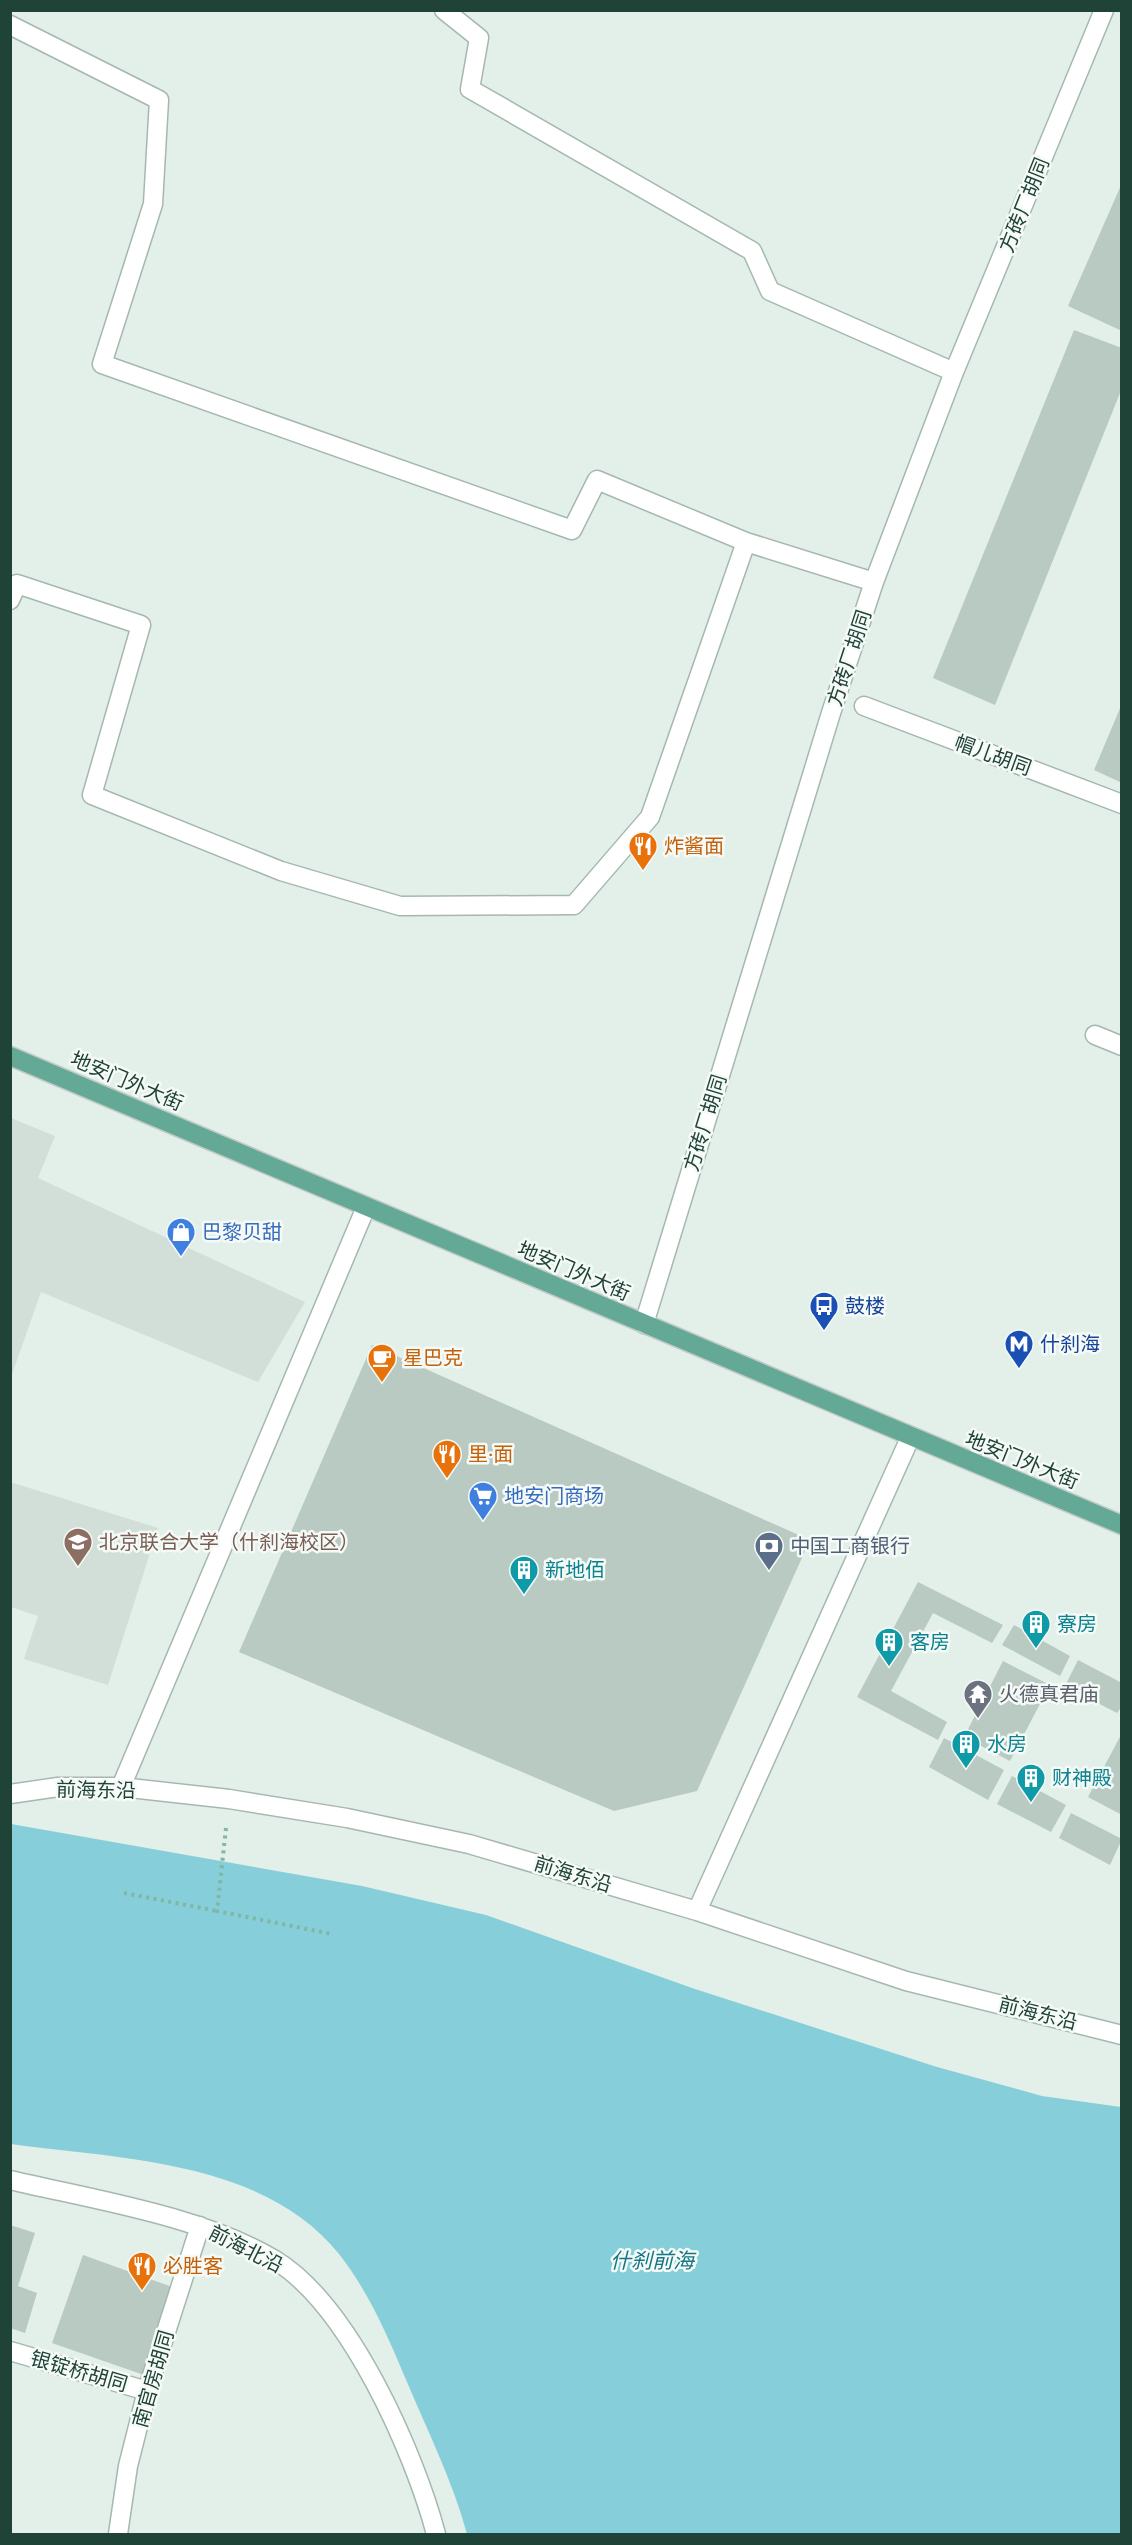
<svg xmlns="http://www.w3.org/2000/svg" width="1132" height="2545" font-family="'PT Sans','Noto Sans SC',sans-serif">
  <style>
    .built { fill: #d1dfd8 }
    .water { fill: #86cfda }
    .building { fill: #b8cac2 }
    .lines { fill: none; stroke-linecap: round; stroke-linejoin: round }
    .minor-casing { stroke: #a5b8b0; stroke-width: 21 }
    .major-casing { stroke: #c1cac7; stroke-width: 21 }
    .path { stroke: #80b6a3; stroke-width: 4; stroke-dasharray: 3 4.5; stroke-linecap: butt }
    .minor { stroke: #fff; stroke-width: 18 }
    .major { stroke: #63a995; stroke-width: 18 }
    .labels { text-anchor: middle; stroke-width: 5; stroke-linejoin: round; paint-order: stroke }
    .street-label { font-size: 20px; fill: #204338; stroke: #f5faf7 }
    .food-label { font-size: 20px; fill: #c56008; stroke: #f5faf7; text-anchor: start }
    .shop-label { font-size: 20px; fill: #366cbe; stroke: #f5faf7; text-anchor: start }
    .transit-label { font-size: 20px; fill: #164399; stroke: #f5faf7; text-anchor: start }
    .education-label { font-size: 20px; fill: #785e54; stroke: #f5faf7; text-anchor: start }
    .service-label { font-size: 20px; fill: #4e5e75; stroke: #f5faf7; text-anchor: start }
    .culture-label { font-size: 20px; fill: #0d838f; stroke: #f5faf7; text-anchor: start }
    .worship-label { font-size: 20px; fill: #5b616d; stroke: #f5faf7; text-anchor: start }
    .water-label { font-size: 21px; font-style: italic; fill: #137786; stroke: #f5faf7 }
  </style>
  <rect width="100%" height="100%" fill="#e3efe9"/>
  <!-- built -->
  <path class="built" d="M11 1118 55 1136 38 1178 305 1302 258 1382 41 1292 11 1377Z
    M10 1482 158 1528 108 1685 24 1659 38 1616 11 1607Z"/>
  <!-- water -->
  <path class="water" d="M11 1824 362 1886 486 1915 695 1989 937 2067 1042 2096 1121 2107V2534H467C453 2482 428 2432 407 2382 388 2337 369 2292 339 2254 264 2160 120 2159 11 2144Z"/>
  <!-- building -->
  <path class="building" d="M1122 183V331L1068 306Z
    M1074 330 1122 348V388L995 705 933 678Z
    M1121 706H1122V783L1094 770Z
    M372 1345 810 1540 697 1791 614 1811 239 1652Z
    M918 1582 1003 1625 992 1643 933 1613 891 1691 947 1722 938 1740 857 1697Z
    M1014 1625 1070 1656 1060 1676 1002 1645Z
    M1078 1660 1122 1683V1706L1117 1713 1065 1686Z
    M1003 1661 1050 1685 1010 1761 964 1737Z
    M1122 1733V1815L1088 1797Z
    M944 1738 1004 1770 988 1800 929 1767Z
    M1012 1776 1066 1805 1051 1832 997 1804Z
    M1071 1813 1122 1839 1110 1865 1059 1838Z
    M10 2225 35 2233 18 2286 37 2293 25 2333 10 2328Z
    M83 2255 175 2288 144 2375 52 2343Z"/>
  <g class="lines">
    <!-- minor casing -->
    <g class="minor-casing">
      <path id="minor" d="M444 10 479 38 470 89 752 251 770 291 954 372
        M10 25 159 100 153 204 102 364 572 530 597 480 746 542 874 582
        M10 600 17 584 141 625 92 795 281 871 400 906 574 905 650 817 746 542
        M864 706 1122 804
        M1095 1035 1122 1046
        M644 1324 831 713 874 582 954 372 1104 10
        M121 1787 366 1207
        M10 1794 58 1787H121L229 1799 347 1818 469 1844 697 1911 906 1981 1122 2035
        M697 1911 910 1438
        M10 2180C95 2200 201 2216 275 2260 350 2306 414 2452 436 2534
        M10 2351 147 2391
        M118 2534 128 2466 147 2391 200 2226"/>
    </g>
    <!-- major casing -->
    <g class="major-casing">
      <path id="major" d="M10 1056 1122 1525"/>
    </g>
    <!-- path -->
    <path class="path" d="M226 1828 217 1911 332 1934
      M124 1893 217 1911"/>
    <!-- minor -->
    <use href="#minor" class="minor"/>
    <!-- major -->
    <use href="#major" class="major"/>
  </g>
  <!-- icons -->
  <defs>
    <g id="restaurant-pin" transform="scale(1.5)"><path d="M0 17L-7.5 6A9.5 9.5 0 1 1 7.5 6Z" fill="#e8710a" stroke="#f5faf7"/><path d="M-5-6h1v4h1v-4h1v4h1v-4h1v5L-1.5 .5V6h-2V.5L-5-1ZM5-6V6H3V1.5H1.5Q1.5-4 5-6Z" fill="#fff"/></g>
    <g id="shop-pin" transform="scale(1.5)"><path d="M0 17L-7.5 6A9.5 9.5 0 1 1 7.5 6Z" fill="#3f7fe0" stroke="#f5faf7"/><path d="M-5-2.5h2.3a2.7 3.5 0 0 1 5.4 0H5L5.5 6h-11ZM-1.5-2.5h3a1.5 2.3 0 0 0-3 0Z" fill="#fff"/></g>
    <g id="bus-pin" transform="scale(1.5)"><path d="M0 17L-7.5 6A9.5 9.5 0 1 1 7.5 6Z" fill="#1a4fb4" stroke="#f5faf7"/><path d="M-5-6H5V4H4V6H2V4H-2V6H-4V4H-5ZM-3.5-4V0h7V-4ZM-3.5 1.2v1.5H-2V1.2ZM2 1.2v1.5H3.5V1.2Z" fill="#fff"/></g>
    <g id="metro-pin" transform="scale(1.5)"><path d="M0 17L-7.5 6A9.5 9.5 0 1 1 7.5 6Z" fill="#1a4fb4" stroke="#f5faf7"/><path d="M-5.5 5V-5H-3L0 0L3-5H5.5V5H3V-.5L0 4L-3-.5V5Z" fill="#fff"/></g>
    <g id="cafe-pin" transform="scale(1.5)"><path d="M0 17L-7.5 6A9.5 9.5 0 1 1 7.5 6Z" fill="#e8710a" stroke="#f5faf7"/><path d="M-5.5-4.5H6V0H3Q3 3.5 0 3.5H-2.5Q-5.5 3.5-5.5 0ZM3-3.2v2h1.7v-2ZM-6 4.5H4V6H-6Z" fill="#fff"/></g>
    <g id="supermarket-pin" transform="scale(1.5)"><path d="M0 17L-7.5 6A9.5 9.5 0 1 1 7.5 6Z" fill="#3f7fe0" stroke="#f5faf7"/><path d="M-6-5.5h2.5l.6 2H6L4.5 2H-2.5L-4.4-4H-6ZM-1.5 3.2a1.3 1.3 0 1 0 .1 0ZM3 3.2a1.3 1.3 0 1 0 .1 0Z" fill="#fff"/></g>
    <g id="school-pin" transform="scale(1.5)"><path d="M0 17L-7.5 6A9.5 9.5 0 1 1 7.5 6Z" fill="#8d6e63" stroke="#f5faf7"/><path d="M0-5L7-2L0 1L-7-2ZM-4 1L0 2.5L4 1V4Q0 6-4 4Z" fill="#fff"/></g>
    <g id="bank-pin" transform="scale(1.5)"><path d="M0 17L-7.5 6A9.5 9.5 0 1 1 7.5 6Z" fill="#5c6f8a" stroke="#f5faf7"/><path d="M-6-4H6V4H-6ZM0-2.3a2.3 2.3 0 1 0 0 4.6a2.3 2.3 0 1 0 0-4.6Z" fill="#fff"/></g>
    <g id="building-pin" transform="scale(1.5)"><path d="M0 17L-7.5 6A9.5 9.5 0 1 1 7.5 6Z" fill="#0f9aa8" stroke="#f5faf7"/><path d="M-4-6H4V6H1V3H-1V6H-4ZM-2.5-4.3h1.7v1.8h-1.7ZM.8-4.3h1.7v1.8H.8ZM-2.5-1h1.7V.8h-1.7ZM.8-1h1.7V.8H.8Z" fill="#fff"/></g>
    <g id="temple-pin" transform="scale(1.5)"><path d="M0 17L-7.5 6A9.5 9.5 0 1 1 7.5 6Z" fill="#6b7280" stroke="#f5faf7"/><path d="M0-6L5-2H3V0L6.5 2.5H4V6H1.5V3h-3V6H-4V2.5H-6.5L-3 0V-2H-5Z" fill="#fff"/></g>
  </defs>
  <g fill-rule="evenodd">
    <use href="#restaurant-pin" x="643" y="846"/>
    <use href="#shop-pin" x="181" y="1232"/>
    <use href="#bus-pin" x="824" y="1306"/>
    <use href="#metro-pin" x="1019" y="1344"/>
    <use href="#cafe-pin" x="382" y="1358"/>
    <use href="#restaurant-pin" x="447" y="1454"/>
    <use href="#supermarket-pin" x="483" y="1496"/>
    <use href="#school-pin" x="78" y="1542"/>
    <use href="#bank-pin" x="769" y="1546"/>
    <use href="#building-pin" x="524" y="1570"/>
    <use href="#building-pin" x="1036" y="1624"/>
    <use href="#building-pin" x="889" y="1642"/>
    <use href="#temple-pin" x="978" y="1694"/>
    <use href="#building-pin" x="966" y="1744"/>
    <use href="#building-pin" x="1031" y="1778"/>
    <use href="#restaurant-pin" x="142" y="2266"/>
  </g>
  <g class="labels">
    <!-- street labels -->
    <g class="street-label">
      <text transform="translate(1024 205) rotate(-68)" y="7">方砖厂胡同</text>
      <text transform="translate(849 658) rotate(-72)" y="7">方砖厂胡同</text>
      <text transform="translate(993 755) rotate(20)" y="7">帽儿胡同</text>
      <text transform="translate(127 1081) rotate(23)" y="7">地安门外大街</text>
      <text transform="translate(705 1123) rotate(-73)" y="7">方砖厂胡同</text>
      <text transform="translate(574 1271) rotate(23)" y="7">地安门外大街</text>
      <text transform="translate(1022 1460) rotate(22)" y="7">地安门外大街</text>
      <text transform="translate(96 1790) rotate(1)" y="7">前海东沿</text>
      <text transform="translate(573 1874) rotate(17)" y="7">前海东沿</text>
      <text transform="translate(1038 2013) rotate(14)" y="7">前海东沿</text>
      <text transform="translate(246 2249) rotate(27)" y="7">前海北沿</text>
      <text transform="translate(79 2371) rotate(16)" y="7">银锭桥胡同</text>
      <text transform="translate(153 2379) rotate(-74)" y="7">南官房胡同</text>
    </g>
    <!-- food labels -->
    <g class="food-label">
      <text x="664" y="853">炸酱面</text>
      <text x="403" y="1365">星巴克</text>
      <text x="468" y="1461">里·面</text>
      <text x="163" y="2273">必胜客</text>
    </g>
    <!-- shop labels -->
    <g class="shop-label">
      <text x="202" y="1239">巴黎贝甜</text>
      <text x="504" y="1503">地安门商场</text>
    </g>
    <!-- transit labels -->
    <g class="transit-label">
      <text x="845" y="1313">鼓楼</text>
      <text x="1040" y="1351">什刹海</text>
    </g>
    <!-- education labels -->
    <g class="education-label">
      <text x="99" y="1549">北京联合大学（什刹海校区）</text>
    </g>
    <!-- service labels -->
    <g class="service-label">
      <text x="790" y="1553">中国工商银行</text>
    </g>
    <!-- culture labels -->
    <g class="culture-label">
      <text x="545" y="1577">新地佰</text>
      <text x="1057" y="1631">寮房</text>
      <text x="910" y="1649">客房</text>
      <text x="987" y="1751">水房</text>
      <text x="1052" y="1785">财神殿</text>
    </g>
    <!-- worship labels -->
    <g class="worship-label">
      <text x="999" y="1701">火德真君庙</text>
    </g>
    <!-- water labels -->
    <g class="water-label">
      <text x="652" y="2268">什刹前海</text>
    </g>
  </g>
  <!-- border -->
  <rect width="1132" height="2545" fill="none" stroke="#204338" stroke-width="24"/>
</svg>
